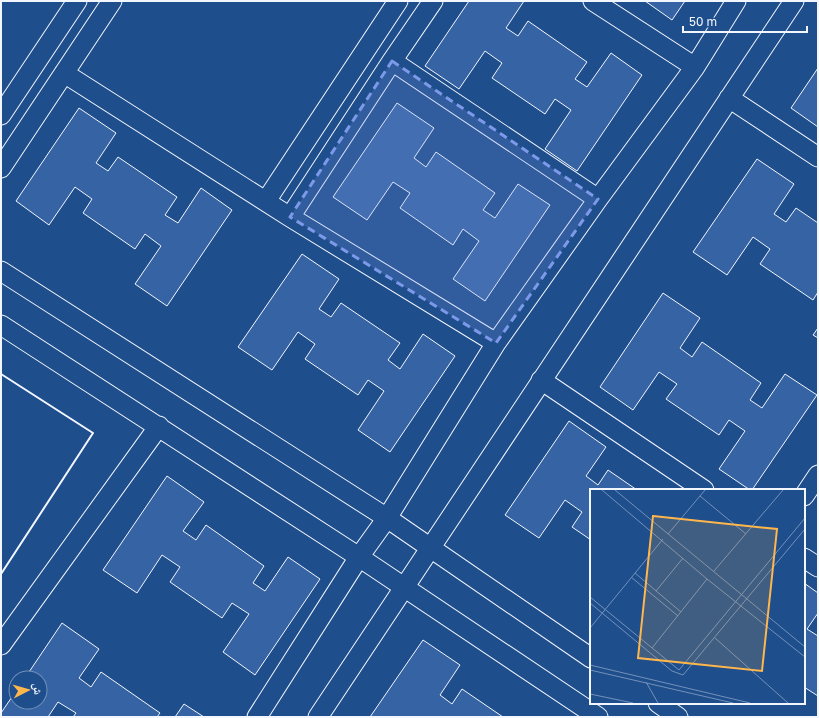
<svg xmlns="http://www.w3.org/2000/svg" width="819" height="718" font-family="'Golos Text','Noto Naskh Arabic',sans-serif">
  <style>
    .building { fill: #3563a3; stroke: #f2f6ff }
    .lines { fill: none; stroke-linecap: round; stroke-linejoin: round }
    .minor-casing { stroke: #f2f6ff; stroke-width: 21 }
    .minor { stroke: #1f4e8c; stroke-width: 19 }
    .wall { stroke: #f2f6ff; stroke-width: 2 }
    .marked { fill: #7d9aea; fill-opacity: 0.2; stroke: #7d9aea; stroke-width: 3; stroke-dasharray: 8 5; stroke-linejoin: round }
    .inset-road { fill: none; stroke: #7391ba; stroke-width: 1 }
    .view { fill: #ffb74d; fill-opacity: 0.15; stroke: #ffb74d; stroke-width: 2 }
    .inset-edge { fill: none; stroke: #f2f6ff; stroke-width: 2 }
  </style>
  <rect width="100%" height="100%" fill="#1f4e8c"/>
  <!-- building -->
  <path class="building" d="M469 1H524L506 28 518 36 528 21 587 62 575 79 587 87 611 53 642 75 577 171 545 149 571 110 555 99 545 114 492 78 502 63 485 51 459 89 425 66Z
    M645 1H685L672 20Z
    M818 68V127L791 108Z
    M397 103 434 128 414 158 426 167 436 152 495 193 483 210 495 218 518 184 550 205 485 301 453 279 479 241 463 229 453 245 400 208 410 193 393 182 367 220 333 197Z
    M79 108 116 133 96 163 108 171 118 157 177 197 165 215 178 223 201 188 232 210 167 306 135 284 161 246 145 234 135 249 83 213 92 199 75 187 49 225 16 201Z
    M757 159 794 184 774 214 786 222 796 208 818 223V292L813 300 760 264 770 249 753 237 727 275 693 252Z
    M302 254 339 279 319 309 331 317 341 303 400 343 388 360 400 369 423 334 455 356 390 452 358 430 384 391 368 380 358 395 305 359 315 344 298 332 272 370 238 347Z
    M663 293 700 318 680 348 692 357 702 342 761 383 750 400 762 408 785 374 817 395 752 490H750L719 469 745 431 729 420 719 435 666 399 677 384 659 372 633 410 600 387Z
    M818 328V338L813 335Z
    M569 421 606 447 586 476 598 485 608 470 637 490H591V540L572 527 582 512 565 500 539 538 505 515Z
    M167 476 204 502 183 531 196 540 206 525 264 566 253 583 265 591 288 557 320 579 255 675 223 652 249 614 232 603 222 618 170 582 180 567 162 555 137 593 103 570Z
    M804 583 818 593V613L807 629 818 636V696L804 687Z
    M62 623 99 649 79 678 91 687 101 672 160 713 157 717H73L76 713 58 702 48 717H1V713L16 691V702H40V678H25Z
    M423 640 460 665 440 695 452 704 462 689 503 717H370Z
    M184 704 204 717H175Z"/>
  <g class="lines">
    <!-- minor casing -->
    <g class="minor-casing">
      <path id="minor" d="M593 1 695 67
        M392 61 598 199
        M64 73 290 217 496 343
        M729 98 818 157
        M1 115 77 1
        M1 168 112 1
        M266 201 398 1
        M290 217 392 61 433 1
        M1 271 387 518 591 658
        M1 325 359 557 598 717
        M541 380 704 490
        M804 496 818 475
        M804 558 818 567
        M1 645 159 426
        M658 703 678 717
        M257 717 359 557 387 518 496 343 598 199 695 67 736 1
        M318 717 794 1"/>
    </g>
    <!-- minor -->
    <use href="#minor" class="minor"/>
    <!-- wall -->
    <path class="wall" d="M1 374 93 433 1 574"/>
  </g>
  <!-- marked area -->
  <path class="marked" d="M392 61 598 199 496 343 290 217Z"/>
  <!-- overview -->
  <g transform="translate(590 489)">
    <rect width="215" height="215" fill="#1f4e8c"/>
    <path class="inset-road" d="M12 1 117 90 215 168M25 1 215 158M110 7 156 45M78 45 115 1M124 82 193 1M45 84 91 123M41 88 88 127M66 102 93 69M0 108 89 181 215 29M0 114 82 182 93 186 215 40M0 139 73 50M125 149 198 214M62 159 117 90M0 176 160 214M0 181 143 214M56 193 68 214M0 205 43 214"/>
    <path class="view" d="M63 27 187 40 172 182 48 169Z"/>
    <rect width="215" height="215" class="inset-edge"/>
  </g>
  <!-- border -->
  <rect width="819" height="718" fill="none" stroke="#f2f6ff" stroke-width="4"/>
  <!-- north arrow -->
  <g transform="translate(28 690) rotate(84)"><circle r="19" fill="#1f4e8c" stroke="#7391ba"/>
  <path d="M0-3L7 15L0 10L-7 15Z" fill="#ffb74d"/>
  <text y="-6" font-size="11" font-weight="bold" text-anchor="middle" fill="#f2f6ff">ش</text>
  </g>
  <!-- scale -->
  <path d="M683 26v6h124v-6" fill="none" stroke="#f2f6ff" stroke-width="2"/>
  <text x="689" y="26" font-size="12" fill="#f2f6ff" stroke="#1f4e8c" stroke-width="3" paint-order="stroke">50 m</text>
</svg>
